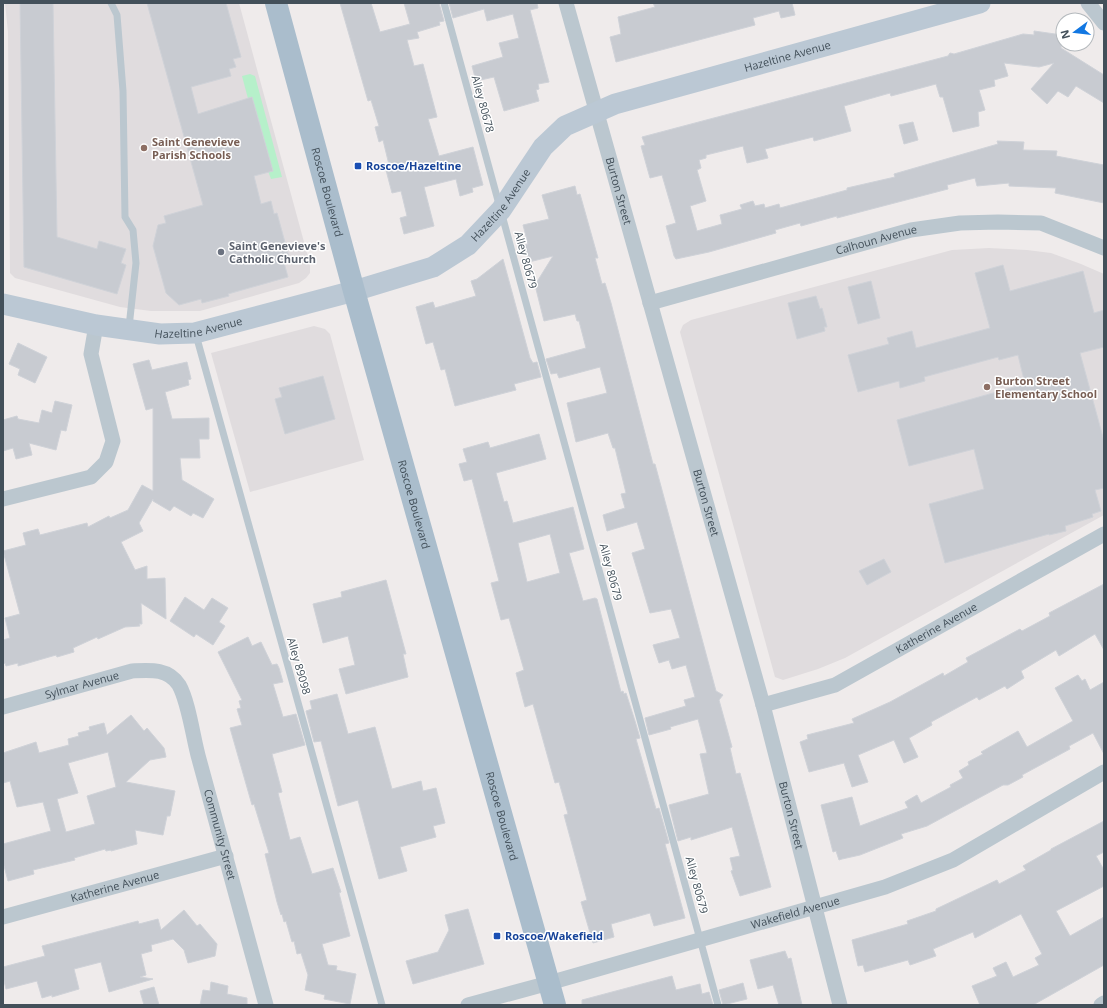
<svg xmlns="http://www.w3.org/2000/svg" width="1107" height="1008" font-family="'Open Sans',sans-serif">
<rect width="100%" height="100%" fill="#efebeb"/>
<!-- education -->
<path fill="#e0dcde" d="M5 3H239L310 264V273L306 278 299 283 200 311H151L120 307 15 278 10 273 8 32Z
M989 248 1027 250 1051 253 1081 264 1104 274V515L845 658 818 669 783 680 775 677 680 332 683 325 691 320 952 250Z
M314 326 325 329 330 334 364 460 250 492 211 353Z"/>
<!-- green -->
<path fill="#b6f0ca" d="M250 74 255 76 282 177 271 179 265 163 242 76Z"/>
<!-- building -->
<path fill="#c8cbd1" stroke="#cfd2d8" fill-rule="evenodd" d="M20 3H53L57 237 97 249 99 241 126 249 121 263 126 265 117 294 24 267Z
M147 3H226L241 57 233 59 236 67 229 69 231 76 191 87 198 114 252 97 273 171 254 176 261 204 271 201 274 214 277 213 289 257V262L284 263 288 277 228 294 229 296 202 303 201 299 179 305 166 293 153 246 158 225 166 223 164 216 203 205Z
M340 3H371L380 32 410 24 404 3H439L444 21 439 22 440 25 417 32 419 38 407 40 414 66 423 64 437 117 428 119 439 156 473 147 483 185 472 188 473 192 460 196 456 179 424 187 434 226 404 234 400 218 407 216 401 191 392 193 386 170 390 169 383 140 379 142 375 127 379 126 371 100 368 101Z
M449 3H537L538 8 530 10 549 82 538 84 539 89 536 90 539 101 504 111 494 77 476 81 472 66 503 57 499 43 519 38 513 14 487 21 484 9 453 18Z
M653 3H792L795 15 781 18 779 11 753 18 755 25 616 62 610 37 621 34 618 17 655 7Z
M1034 31 1062 35 1061 48 1104 75V103L1076 86 1068 97 1058 91 1047 104 1031 89 1054 63 1039 67 1004 63 1008 76 994 80 995 86 979 90 985 110 978 112 979 126 953 132 943 97H940L936 84 891 96 890 93 844 106 851 131 814 141 813 137 765 149 768 158 747 163 743 146 706 155V158L699 160 701 168 697 170 706 201 690 206 697 231 722 224 720 215 742 209 740 205 753 201 755 206 764 204 765 208 779 204 780 208 847 190V188L895 177 894 174 998 144 997 141 1024 142 1023 150 1057 151 1056 156 1104 165V203L1055 193 1056 188 1009 186V183L977 186 975 178 947 185 948 189 837 218V216L801 226 800 223 775 230 776 233 709 252 676 259 674 256 666 226 676 223 662 175 650 178 641 146 645 145 642 137 948 56 950 53 954 54 1023 34 1034 35Z
M913 122 918 140 904 144 899 125Z
M575 186 577 195 580 194 598 258H595L602 284 605 283 611 303 653 464H655L716 691 723 695 719 700 732 747 730 748 736 774 740 773 771 887 740 896 731 871 733 870 730 858 740 856 732 827 691 840V837L678 841 669 805 709 794 700 754 707 753 698 719 670 727 671 729 649 735 645 718 686 706 684 700 695 697 686 665 672 669 669 660 659 663 653 645 680 638 671 609 650 613 632 553 645 549 637 522 607 531 603 515 625 508 621 494 626 493 615 448H613L608 433 576 442 567 403 607 393 600 367 559 378 557 373 551 374 546 359 586 348 579 321H577L575 314 544 321 535 285 553 256 529 262 525 245 528 244 523 225 549 219 542 195Z
M503 259 530 358 533 363 537 362 541 377 514 384 516 390 455 406 445 369 441 370 433 342 426 344 416 307 433 302 435 308 476 296 471 281 477 279Z
M1003 265 1010 291 1083 271 1094 313 1104 310V347L1080 353 1104 441V488L1095 490 1101 511 1092 514 1093 517 1065 526 1066 531 1049 535V534L945 563 929 504 984 489 974 449 909 466 897 420 1025 384 1018 355 999 360 998 357 924 377 925 381 900 388 899 381 858 392 848 355 889 344 887 338 912 331 916 348 990 328 975 273Z
M871 281 880 318 858 324 848 287Z
M816 296 820 309 822 308 827 327H824L825 331 797 339 788 303Z
M18 343 47 357 35 383 18 375 20 369 9 364Z
M149 360 152 370 187 362 191 379 188 380 189 385 165 392 172 419 209 418V439H199L200 458H180L182 480 214 499 203 518 193 513 191 516 174 506 170 511 153 501V499L139 523 143 531 121 542 135 570 147 566V579L165 578 166 619 141 603 142 624H139L140 626 125 627 98 639 97 637 73 648 74 652 57 657 56 655 18 666V663L6 666 5 663 3 664V640L10 638 5 618 20 614 3 551 26 545 23 533 38 529 40 535 87 523 88 527 109 516 110 518 128 510 142 485 153 491V408L146 410 133 364Z
M323 376 335 419 285 434 275 399 282 397 279 388Z
M55 401 72 405 66 431 61 430 56 450 29 443 32 455 16 459 13 448 3 451V420L17 416 18 419 39 423 42 410 52 413Z
M539 434 546 459 496 473 504 502 507 501 513 523 573 507 584 549 569 553 583 601 595 598 597 599 621 692 623 691 624 694 626 693 635 721 640 738 636 739 656 809 659 808 669 843 665 844 685 918 654 926 650 913 611 924 614 937 593 943 581 902 587 900 564 815 568 814 559 782 555 783 533 704 525 707 516 673 524 670 509 618 501 620 491 583 499 581 472 479 464 481 459 464 467 462 463 449 488 442 490 448ZM550 534 560 573 527 582 518 543Z
M884 559 891 572 867 585 859 571Z
M386 580 406 654H403L408 677 346 694 339 669 355 665 348 636 323 643 313 604 342 597 341 592Z
M1104 584V650L1095 634 1059 656 1056 650 1021 671 1024 678 1007 689 1005 686 979 700 977 697 931 722 932 725 909 738 918 757 904 763 894 740 858 755 868 782 852 787 844 763 809 772 800 742 808 739 807 735 854 723 852 719 890 702 943 673 944 676 968 662 966 658 1020 629 1022 631 1050 616 1049 613Z
M185 597 204 610 212 598 228 608 219 622 225 626 213 645 196 634 194 637 170 621Z
M248 637 252 646 261 642 272 665 277 664 279 668 283 682 273 684 283 717 296 714 305 745 272 754 282 792 278 793 290 840 300 837 312 874 333 868 341 892 339 893 350 936 322 944 328 965 337 966 336 970 356 974 350 1004 324 999 325 995 305 990 308 975 301 953 297 954 294 941 292 942 286 921 284 922 282 914 281 915 277 902 265 854 269 853 254 804 252 805 230 728 242 725 237 709 241 708 239 701 242 700 218 652Z
M1078 675 1082 681 1085 679 1090 690 1104 682V754L1093 733 1069 746 1070 749 1022 775 1023 777 1008 785H1003L927 826 901 834 903 838 860 855 842 859 839 860 836 851 833 852 821 805 852 797 860 826 908 808 905 802 917 795 921 803 951 787 950 785 963 778 959 771 969 765 968 762 983 754 981 752 1018 731 1027 747 1073 721 1055 688Z
M337 694 348 734 375 727 392 789 421 781 423 791 436 788 445 823 433 826 436 837 400 847 407 871 379 879 358 800 338 806 321 741 314 742 306 711 312 709 310 701Z
M131 715 144 731 147 728 164 748 166 757 150 760 126 782 175 791 170 816H167L163 835 135 830 137 844 111 851V850L106 851 105 849 74 858 75 860 33 870 34 874 8 881 3 862V844L51 831 43 802 17 807 10 781 3 783V753L36 742 39 753 69 745 68 739 79 736 78 733 90 730 89 727 104 723 107 735ZM108 752 116 787 87 796 95 824 66 832 57 799 78 793 68 763Z
M1104 821V852L1096 856 1104 870V886L1056 911 1070 936 1104 917V965L1033 1005H980L972 986 997 976 993 968 1006 962 1013 977 1039 965 1035 958 1042 954 1021 914 975 938 973 932 933 949 936 956 910 965 908 960 865 972 863 965 858 966 852 940 908 924 907 921 936 911V909L997 880 999 884 1026 870 1023 866 1051 850V849Z
M468 909 484 964 413 984 406 961 438 952 449 930 445 915Z
M184 910 197 926 200 924 217 944 215 956 188 963 184 950 173 939 151 945 152 951 141 954 146 975 140 977 153 979 109 992 101 962 74 969 79 989 52 997V995L42 998 37 981 6 989 3 977V967L45 956 42 946 138 921 139 924 158 919 161 930Z
M785 951 788 959 791 958 802 1005H779L773 985 758 989 750 960Z
M672 976 676 990 700 984 702 994 709 992 713 1005H582V1000Z
M211 982 228 986 227 994 247 998V1005H200L203 990 210 991Z
M743 983 747 999 723 1005 719 990Z
M154 987 159 1005H144L140 991Z"/>
<g fill="none" stroke-linecap="round" stroke-linejoin="round">
<!-- lane -->
<path stroke="#bbc7cf" stroke-width="7" d="M111 3 117 15 123 91 125 217 133 230 136 263 129 327
M444 3 718 1005
M196 335 382 1005"/>
<!-- street -->
<g stroke="#bbc7cf" stroke-width="15">
<path id="s1" d="M566 3 763 705 840 1005"/>
<path d="M1088 3 1104 23"/>
<path id="s2" d="M650 303 911 230 960 223 998 222 1041 223 1104 248"/>
<path d="M3 499 91 477 106 462 113 441 91 354 96 325"/>
<path id="s3" d="M763 705 835 685 1104 534"/>
<path id="s4" d="M3 707 132 671C150 670 168 668 179 685 189 703 193 738 199 759 222 841 244 923 266 1005"/>
<path id="s5" d="M3 917 226 856"/>
<path id="s6" d="M468 1005 549 983 885 887 953 860 1104 772"/>
<path d="M1101 1005 1104 1003"/>
</g>
<!-- secondary -->
<path stroke="#bbc8d4" stroke-width="21" id="s7" d="M3 304 96 325 160 334 195 333 354 291 433 267 468 245 501 210 543 147 565 126 615 104 980 3"/>
<!-- primary -->
<path stroke="#aabdcc" stroke-width="22" id="s8" d="M276 3 354 291 555 1005"/>
</g>
<!-- markers -->
<g fill="#8d6e63" stroke="#fff" stroke-width="1.5">
<circle cx="144" cy="148" r="4"/>
<circle cx="987" cy="387" r="4"/>
</g>
<g fill="#1a4fb4" stroke="#fff" stroke-width="1.5">
<rect x="354" y="162" width="8" height="8" rx="2"/>
<rect x="493" y="932" width="8" height="8" rx="2"/>
</g>
<circle fill="#6b7280" stroke="#fff" stroke-width="1.5" cx="221" cy="252" r="4"/>
<g text-anchor="middle" stroke-width="3" stroke-linejoin="round" paint-order="stroke">
<!-- street labels -->
<g font-size="11" fill="#43505a" stroke="#fff">
<text dy="4" stroke="none"><textPath href="#s7" startOffset="871">Hazeltine Avenue</textPath></text>
<text transform="translate(483 104) rotate(75)" y="4">Alley 80678</text>
<text dy="4" stroke="none"><textPath href="#s1" startOffset="195">Burton Street</textPath></text>
<text dy="4" stroke="none"><textPath href="#s8" startOffset="196">Roscoe Boulevard</textPath></text>
<text dy="4" stroke="none"><textPath href="#s7" startOffset="535">Hazeltine Avenue</textPath></text>
<text dy="4" stroke="none"><textPath href="#s2" startOffset="235">Calhoun Avenue</textPath></text>
<text transform="translate(526 260) rotate(75)" y="4">Alley 80679</text>
<text dy="4" stroke="none"><textPath href="#s7" startOffset="199">Hazeltine Avenue</textPath></text>
<text dy="4" stroke="none"><textPath href="#s1" startOffset="519">Burton Street</textPath></text>
<text dy="4" stroke="none"><textPath href="#s8" startOffset="520">Roscoe Boulevard</textPath></text>
<text transform="translate(611 572) rotate(75)" y="4">Alley 80679</text>
<text dy="4" stroke="none"><textPath href="#s3" startOffset="191">Katherine Avenue</textPath></text>
<text transform="translate(299 666) rotate(74)" y="4">Alley 89098</text>
<text dy="4" stroke="none"><textPath href="#s4" startOffset="82">Sylmar Avenue</textPath></text>
<text dy="4" stroke="none"><textPath href="#s8" startOffset="844">Roscoe Boulevard</textPath></text>
<text dy="4" stroke="none"><textPath href="#s1" startOffset="843">Burton Street</textPath></text>
<text dy="4" stroke="none"><textPath href="#s4" startOffset="341">Community Street</textPath></text>
<text transform="translate(697 885) rotate(75)" y="4">Alley 80679</text>
<text dy="4" stroke="none"><textPath href="#s5" startOffset="116">Katherine Avenue</textPath></text>
<text dy="4" stroke="none"><textPath href="#s6" startOffset="340">Wakefield Avenue</textPath></text>
</g>
<!-- education labels -->
<g font-size="11" font-weight="bold" fill="#785e54" stroke="#fff" text-anchor="start">
<text x="152" y="146">Saint Genevieve<tspan x="152" dy="13">Parish Schools</tspan></text>
<text x="995" y="385">Burton Street<tspan x="995" dy="13">Elementary School</tspan></text>
</g>
<!-- transit labels -->
<g font-size="11" font-weight="bold" fill="#164399" stroke="#fff" text-anchor="start">
<text x="366" y="170">Roscoe/Hazeltine</text>
<text x="505" y="940">Roscoe/Wakefield</text>
</g>
<!-- worship labels -->
<g font-size="11" font-weight="bold" fill="#5b616d" stroke="#fff" text-anchor="start">
<text x="229" y="250">Saint Genevieve's<tspan x="229" dy="13">Catholic Church</tspan></text>
</g>
</g>
<!-- border -->
<rect width="1107" height="1008" fill="none" stroke="#43505a" stroke-width="8"/>
<!-- north arrow -->
<g transform="translate(1075 32) rotate(255)"><circle r="19" fill="#ffffff" stroke="#b4b9bd"/>
<path d="M0-3L7 15L0 10L-7 15Z" fill="#1277e2"/>
<text y="-6" font-size="11" font-weight="bold" text-anchor="middle" fill="#43505a">N</text>
</g>
</svg>
